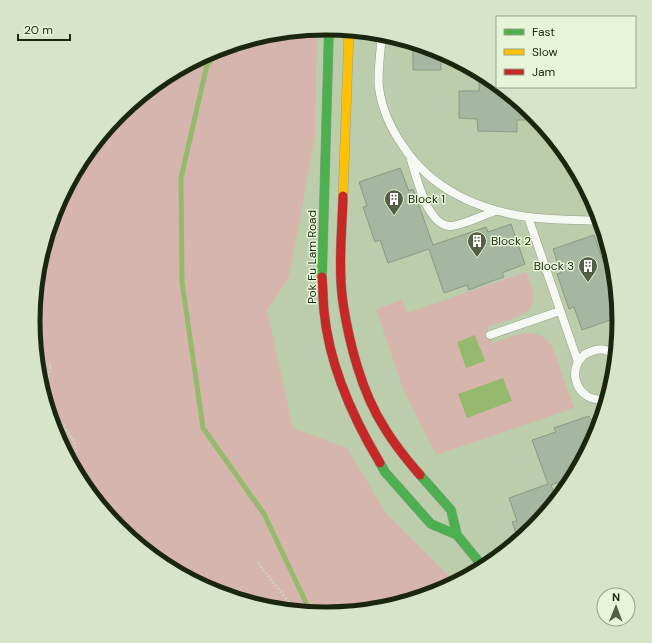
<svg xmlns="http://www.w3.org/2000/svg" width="652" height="643" font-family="'DM Sans',sans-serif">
<rect width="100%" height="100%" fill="#bccdac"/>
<!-- green -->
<path fill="#d6b5ad" d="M317 29 315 136 289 278 267 310 293 428 347 448 385 512 456 583 438 593 383 609 326 615 269 609 213 593 163 565 118 529 82 484 55 434 38 379 33 321 38 264 55 209 82 158 119 114 163 77 214 50 269 34Z
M526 272C529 279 534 289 534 296 534 319 502 320 487 327L493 343C515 336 535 323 552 346L574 408 436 455 403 389 376 309 402 300 407 313Z"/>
<!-- water -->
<path fill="#96ba6d" d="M475 335 485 361 466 368 457 342Z
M503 378 512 401 467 418 458 394Z"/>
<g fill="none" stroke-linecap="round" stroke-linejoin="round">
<!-- stream -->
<path stroke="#96ba6d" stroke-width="5" d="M221 48 207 65 181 178 182 282 203 428 264 514 311 613"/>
</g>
<!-- building -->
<path fill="#a5b7a0" stroke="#899a84" d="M413 43 441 52V70H413Z
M479 81H494L497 84V87H501L534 114 539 120H517V132L478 131 477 119 459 118V91H479Z
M400 168 409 191 413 189 433 245 486 227 488 232 511 224 525 264 502 273 504 277 484 284 469 290 467 285 444 293 429 249 388 263 380 240 375 242 363 207 367 206 359 182Z
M594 235 602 258 607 257 615 279 619 317 582 330 574 307 569 309 557 274 561 273 553 249Z
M589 416 591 420 603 416 597 434 574 477 551 485 557 501 533 529 527 534 518 538 512 522 517 521 509 498 548 484 532 440 556 432 554 428Z"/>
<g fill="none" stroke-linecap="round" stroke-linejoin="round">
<defs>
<path id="lane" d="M382 33C381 49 377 74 379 88 382 109 391 129 403 146 431 189 478 210 528 217 552 220 577 220 601 221
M411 160C417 178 427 224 449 226 459 227 485 214 496 211
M528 217 578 362
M490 335 560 311
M608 399C572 406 562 357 596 350 603 348 610 351 616 355"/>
<path id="fast" d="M322 277 329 28
M380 463 385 472 431 524 457 535 484 568
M420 475 451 510 457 535"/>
<path id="slow" d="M343 196 349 30"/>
<path id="jam" d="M343 196C342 231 338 268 343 303 349 343 362 393 384 427 394 444 407 460 420 475
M322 277C323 288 323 300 324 311 329 364 353 418 380 463"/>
</defs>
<!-- lane casing -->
<use href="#lane" stroke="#94a087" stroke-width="9"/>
<!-- fast casing -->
<use href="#fast" stroke="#94a087" stroke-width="10"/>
<!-- slow casing -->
<use href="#slow" stroke="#94a087" stroke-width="10"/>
<!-- jam casing -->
<use href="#jam" stroke="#94a087" stroke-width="10"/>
<!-- path -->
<path stroke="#cbd0c6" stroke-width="2.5" stroke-dasharray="2 2" stroke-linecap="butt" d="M45 241 47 248
M37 272 48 250V231
M37 363 51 365 44 397
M45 400 75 442 78 477
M258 563 288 601 287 611"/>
<!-- lane -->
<use href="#lane" stroke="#f5f8f3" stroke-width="8"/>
<!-- fast -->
<use href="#fast" stroke="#4caf50" stroke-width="9"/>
<!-- slow -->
<use href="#slow" stroke="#ffc107" stroke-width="9"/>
<!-- jam -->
<use href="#jam" stroke="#c62828" stroke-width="9"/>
</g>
<!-- icons -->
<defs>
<symbol id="building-pin" viewBox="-11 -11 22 30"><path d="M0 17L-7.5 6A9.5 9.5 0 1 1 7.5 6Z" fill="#536046" stroke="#e6f5d7"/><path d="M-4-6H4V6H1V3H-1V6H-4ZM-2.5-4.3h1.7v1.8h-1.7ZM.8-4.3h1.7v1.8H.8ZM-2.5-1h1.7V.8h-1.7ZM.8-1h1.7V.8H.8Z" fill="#fff"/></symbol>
</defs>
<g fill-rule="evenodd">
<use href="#building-pin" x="383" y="188" width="22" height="30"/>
<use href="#building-pin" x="466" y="230" width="22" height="30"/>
<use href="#building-pin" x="577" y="255" width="22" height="30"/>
</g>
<g text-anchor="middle" stroke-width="3" stroke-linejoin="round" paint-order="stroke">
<!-- poi labels -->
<g font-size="12" fill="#1b260f" stroke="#e6f5d7" text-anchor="start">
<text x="408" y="203">Block 1</text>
<text x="491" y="245">Block 2</text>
<text x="574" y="270" text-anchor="end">Block 3</text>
</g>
<!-- street labels -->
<g font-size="12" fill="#1b260f" stroke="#e6f5d7">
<text transform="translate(312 257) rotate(-90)" y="4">Pok Fu Lam Road</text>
</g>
</g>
<!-- crop -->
<path d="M0 0H652V643H0ZM40 321a286 286 0 1 1 572 0a286 286 0 1 1-572 0Z" fill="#d6e4c7" fill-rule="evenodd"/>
<path fill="none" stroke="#1b260f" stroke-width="5" d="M40 321a286 286 0 1 1 572 0a286 286 0 1 1-572 0Z"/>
<!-- legend -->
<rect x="496" y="16" width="140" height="72" fill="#e6f5d7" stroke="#95a287"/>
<rect x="504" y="29" width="20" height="6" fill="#4caf50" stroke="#95a287"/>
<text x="532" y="36" font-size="12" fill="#1b260f">Fast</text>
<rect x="504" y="49" width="20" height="6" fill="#ffc107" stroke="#95a287"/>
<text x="532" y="56" font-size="12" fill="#1b260f">Slow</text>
<rect x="504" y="69" width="20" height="6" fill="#c62828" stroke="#95a287"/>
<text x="532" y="76" font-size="12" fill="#1b260f">Jam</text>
<!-- north arrow -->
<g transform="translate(616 607) rotate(1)"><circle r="19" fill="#e6f5d7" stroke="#95a287"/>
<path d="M0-3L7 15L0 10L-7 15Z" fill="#536046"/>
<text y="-6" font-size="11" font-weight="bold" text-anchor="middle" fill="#1b260f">N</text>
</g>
<!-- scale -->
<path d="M18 34v6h52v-6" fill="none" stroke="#1b260f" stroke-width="2"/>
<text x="24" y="34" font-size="12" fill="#1b260f" stroke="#e6f5d7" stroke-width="3" paint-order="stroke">20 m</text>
</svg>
